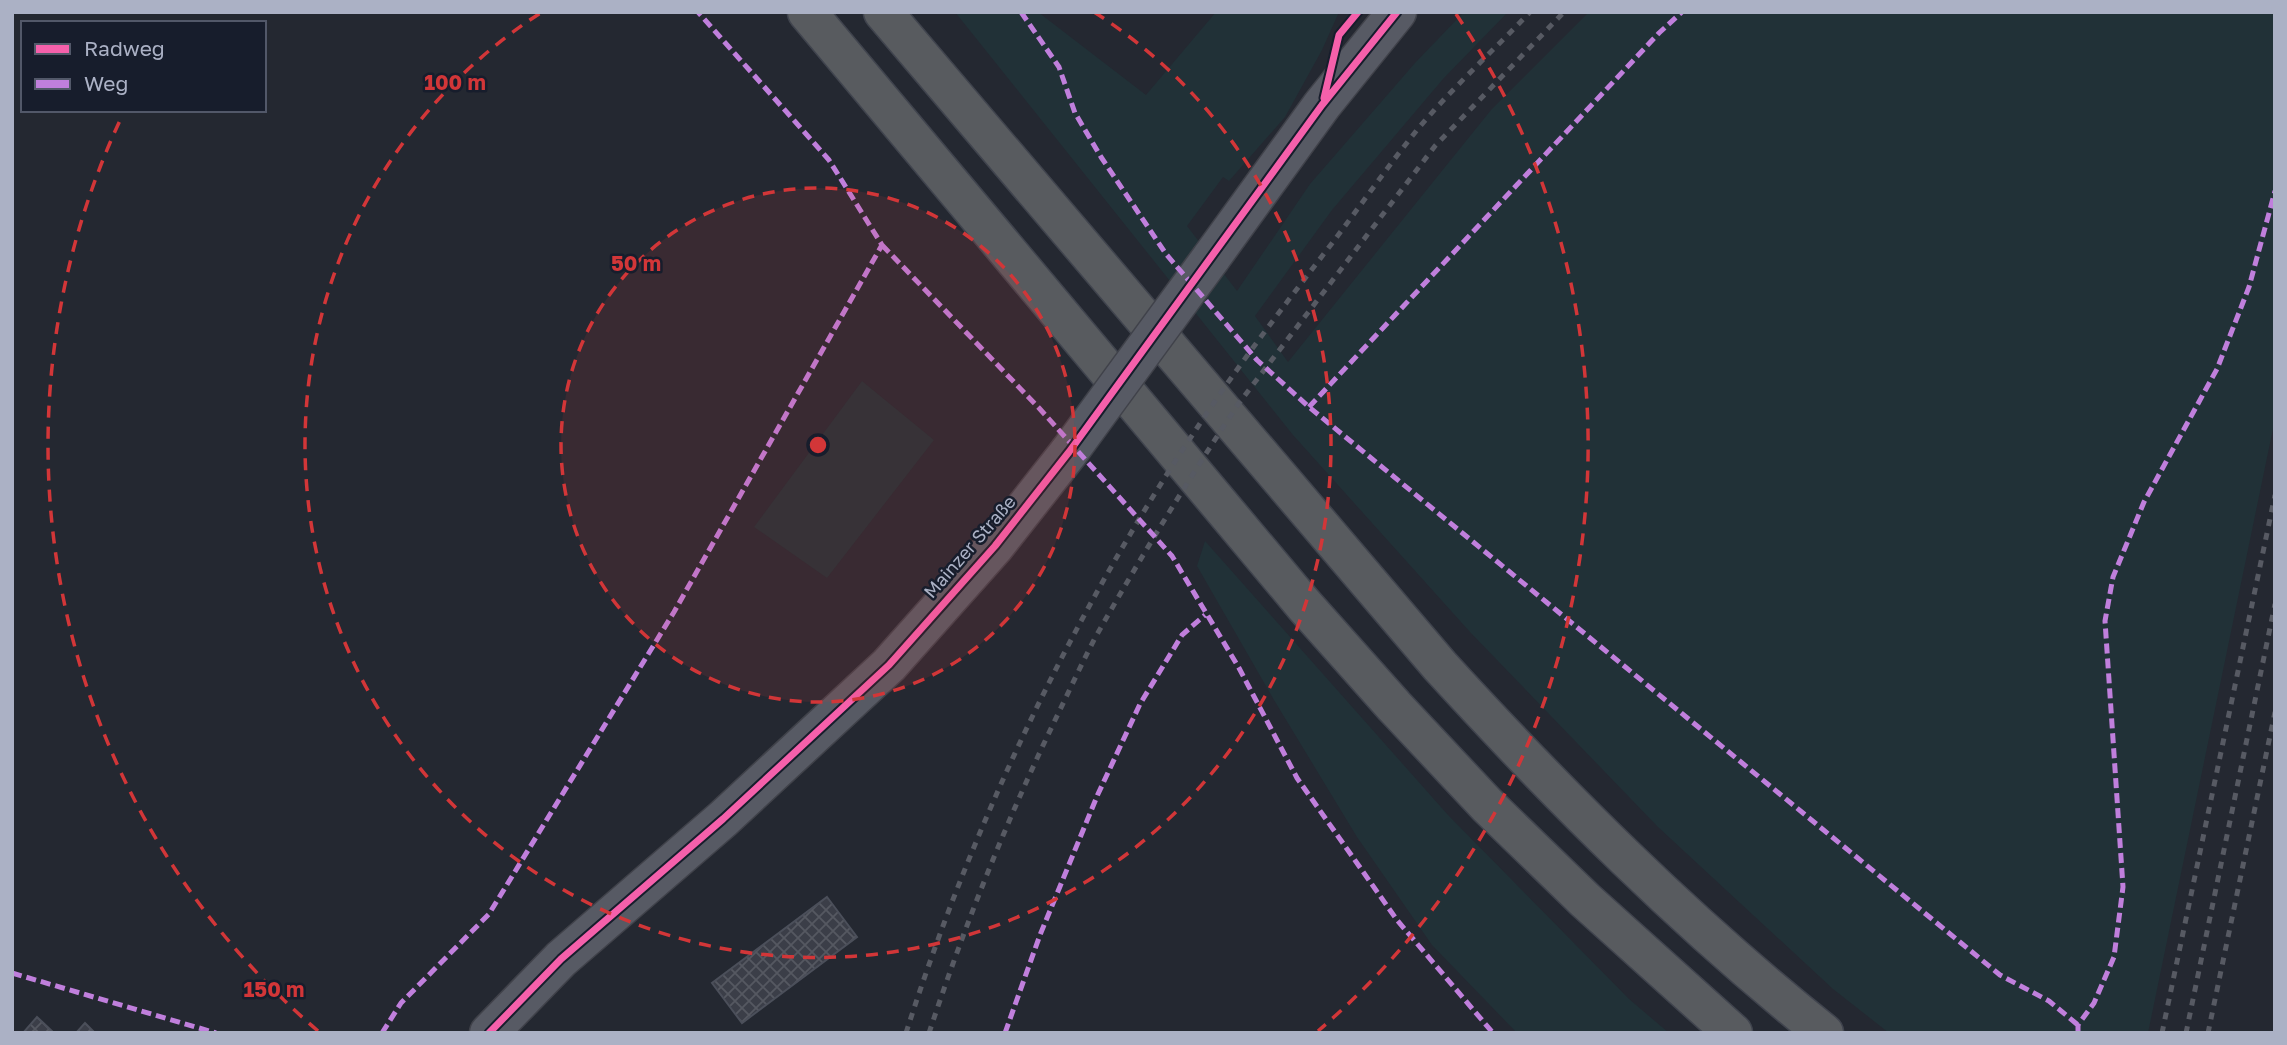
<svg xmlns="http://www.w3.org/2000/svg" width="2287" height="1045" font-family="'Golos Text',sans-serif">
<defs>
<pattern id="building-cross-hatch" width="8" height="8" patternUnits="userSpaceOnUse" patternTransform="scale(1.75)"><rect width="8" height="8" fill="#3b3e48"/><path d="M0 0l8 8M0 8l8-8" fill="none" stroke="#555861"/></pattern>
</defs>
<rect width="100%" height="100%" fill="#242831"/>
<!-- green -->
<path fill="#213137" d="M955 12H1038L1146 95 1216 12H1339L1322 50 1285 117 1229 181 1223 177 1187 226 1237 291 1310 184 1415 63 1464 12H1508L1443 79 1332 210 1255 316 1288 362 1491 110 1589 12H2275V419L2148 1033H1889L1833 989 1658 827 1470 632 1293 435Z
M862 381 934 440 827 578 754 527Z
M1205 541 1448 815 1629 999 1669 1033H1517L1432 945 1357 837 1274 700 1197 566Z"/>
<!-- building -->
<path fill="url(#building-cross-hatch)" stroke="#4b4f5a" stroke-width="2" d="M827 897 857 937 742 1023 712 983Z
M37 1017 54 1033H23Z
M85 1023 95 1033H76Z"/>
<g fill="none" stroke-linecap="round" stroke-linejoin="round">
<defs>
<path id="secondary" d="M1211 258 1322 105 1397 12
M489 1033 561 959 723 819 889 665 995 546 1069 452"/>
<path id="motorway" d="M807 12 1304 605 1394 706 1487 805 1585 900 1733 1033
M883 12 1440 666C1560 797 1685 922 1824 1033"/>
</defs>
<!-- secondary casing -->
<use href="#secondary" stroke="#40424a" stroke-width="41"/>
<!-- motorway casing -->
<use href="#motorway" stroke="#40444e" stroke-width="41"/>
<!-- secondary -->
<use href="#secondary" stroke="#575a64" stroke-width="38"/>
<!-- motorway -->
<use href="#motorway" stroke="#585b5f" stroke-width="38"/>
<!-- rail -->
<path stroke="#575a63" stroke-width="5" stroke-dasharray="7 7" stroke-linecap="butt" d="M906 1033C974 820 1073 614 1197 428 1239 364 1286 303 1333 242 1361 205 1388 166 1417 130 1451 89 1493 51 1530 12
M929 1033C965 924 1008 817 1058 714 1070 689 1082 663 1095 638 1140 558 1188 480 1239 403L1435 146 1564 12
M2162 1033 2275 495
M2186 1033 2275 604
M2208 1033 2275 712"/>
<defs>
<path id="secondary-bridge" d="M1069 452 1211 258"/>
</defs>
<!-- secondary-bridge casing -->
<use href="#secondary-bridge" stroke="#40424a" stroke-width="41" stroke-linecap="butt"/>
<!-- secondary-bridge -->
<use href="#secondary-bridge" stroke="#575a64" stroke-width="38"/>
<!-- quiet -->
<path stroke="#c07fdc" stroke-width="5" stroke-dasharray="10 5" stroke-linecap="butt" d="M1021 12 1059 67 1075 113 1101 157 1166 254 1257 360 1309 407 2000 975 2049 1001 2078 1025
M882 245 1039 408 1172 556 1239 668 1297 778 1397 920 1493 1033
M1309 407 1659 33 1682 12
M12 973 216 1033
M382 1033 401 1003 489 914 674 612 882 245 829 160 698 12
M1005 1033 1040 935 1098 794 1140 704 1182 635 1205 615
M2078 1033V1025L2094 1003 2114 957 2123 887 2105 621 2113 577 2144 502 2217 369 2249 287 2275 191"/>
<defs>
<path id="cycleway" d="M1324 98 1339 35 1358 12
M489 1033 561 959 723 819 889 665 995 546 1069 452 1322 105 1397 12"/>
</defs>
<!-- cycleway casing -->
<use href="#cycleway" stroke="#171d2c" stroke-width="11"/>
<!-- cycleway -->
<use href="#cycleway" stroke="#f560ab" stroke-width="7"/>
</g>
<!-- distance rings -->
<circle cx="818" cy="445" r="257" fill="#d23638" fill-opacity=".12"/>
<g fill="none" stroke="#d23638" stroke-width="3.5" stroke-dasharray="12 9">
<circle cx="818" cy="445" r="257"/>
<path d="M1094 12A513 513 0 1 1 542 12"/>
<path d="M318 1031A770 770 0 0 1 123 114M1456 14A770 770 0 0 1 1318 1031"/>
</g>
<g text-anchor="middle" stroke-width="5" stroke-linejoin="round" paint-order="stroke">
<!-- street labels -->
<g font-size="18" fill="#abb1c5" stroke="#171d2c">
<text transform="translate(970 547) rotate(-49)" y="6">Mainzer Straße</text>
</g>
</g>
<circle cx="818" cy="445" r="10" fill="#d23638" stroke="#171d2c" stroke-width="3.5"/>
<g font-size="21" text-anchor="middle" font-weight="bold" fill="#d23638" stroke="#171d2c" stroke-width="5" stroke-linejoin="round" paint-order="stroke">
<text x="455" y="90">100 m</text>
<text x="636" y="271">50 m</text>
<text x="274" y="997">150 m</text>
</g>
<!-- border -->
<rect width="2287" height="1045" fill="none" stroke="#abb1c5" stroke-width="28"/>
<!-- legend -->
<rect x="21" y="21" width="245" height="91" fill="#171d2c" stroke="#525869" stroke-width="2"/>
<rect x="35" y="44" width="35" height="10" fill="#f560ab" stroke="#525869" stroke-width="2"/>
<text x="84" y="56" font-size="21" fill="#abb1c5">Radweg</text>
<rect x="35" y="79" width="35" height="10" fill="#c07fdc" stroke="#525869" stroke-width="2"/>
<text x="84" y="91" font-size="21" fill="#abb1c5">Weg</text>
</svg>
